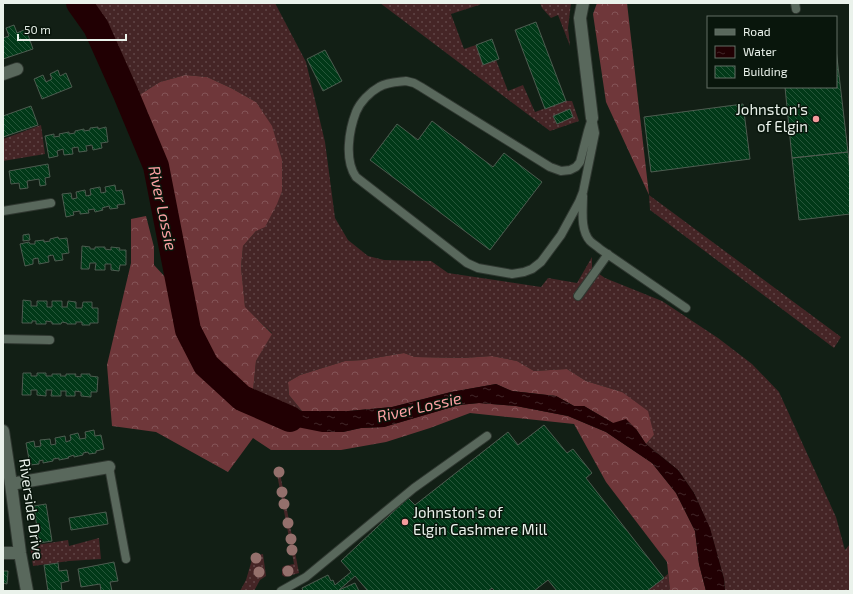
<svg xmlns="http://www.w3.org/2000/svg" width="853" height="594" font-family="'Exo 2',sans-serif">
<defs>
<pattern id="grass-dots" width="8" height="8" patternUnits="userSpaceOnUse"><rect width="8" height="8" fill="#452526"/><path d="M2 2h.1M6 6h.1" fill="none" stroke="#604546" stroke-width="1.8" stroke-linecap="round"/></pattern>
<pattern id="forest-crowns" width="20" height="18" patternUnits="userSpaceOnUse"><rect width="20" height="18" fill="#6f373a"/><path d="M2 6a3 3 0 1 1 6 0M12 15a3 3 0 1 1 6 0" fill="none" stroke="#845457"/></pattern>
<pattern id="water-ripples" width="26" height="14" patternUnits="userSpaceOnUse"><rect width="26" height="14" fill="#210003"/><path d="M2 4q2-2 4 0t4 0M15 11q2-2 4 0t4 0" fill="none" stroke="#412628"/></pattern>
<pattern id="building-back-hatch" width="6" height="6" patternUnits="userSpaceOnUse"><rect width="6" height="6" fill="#013918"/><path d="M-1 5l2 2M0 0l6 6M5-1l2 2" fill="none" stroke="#26563a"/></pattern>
</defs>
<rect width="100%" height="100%" fill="#121f15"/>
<!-- grass -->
<path fill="url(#grass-dots)" d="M89 3H275L306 62 325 142 335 218 348 240 368 256 384 260 431 261 448 273 541 287 548 278 577 283 592 257V269L605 278 662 301 718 338 752 364 779 392 836 517 845 550 850 544V591H725L724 579 710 529 694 493 678 470 646 444 654 435 622 392 586 381 567 369 534 371 517 361 492 356 463 358 415 357 404 353 363 360 345 361 300 375 288 382 289 395 302 411 263 401 253 391 256 361 272 333 245 308 241 267 243 246 256 231V102L231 88 207 77 185 75 160 82 136 97Z
M380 3H482L479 5 451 14 464 49 476 45 483 65 496 60 508 91 523 85 535 112 566 101H572L579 121 550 131Z
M540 3H571L568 28 570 46 558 15 551 18 542 8Z
M41 125 45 154 3 161V139Z
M649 195 841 337 834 348 650 210Z
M279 468 299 573 285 577 282 575V568L284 566 294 564 276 469Z
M99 538 101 559 69 561 33 566 30 546 68 540 69 546Z
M263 554 266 576 260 580 254 591H240L246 580 253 556Z
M668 574 670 591H647Z"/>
<!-- forest -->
<path fill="url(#forest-crowns)" d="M597 3H627L649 195 606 102 593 14Z
M185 75 207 77 231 88 256 102 272 126 282 160V191L277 204 265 227 256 231 243 246 241 267 245 307 272 334 256 361 253 391 224 367 211 354 199 323 165 163 136 97 160 82Z
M146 216 154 247V265L166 278 181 322 186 342 197 367 218 390 239 405 267 421 343 432 361 428 384 427 459 405 479 403 516 406 568 416 606 432 652 463 676 493 695 531 699 564 706 591H670L667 562 606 482 574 424 470 413 430 428 386 442 341 450H271L253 438 228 472 156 432 112 426 107 365 131 263V219Z
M404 353 415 357 463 358 492 356 517 361 534 371 567 369 586 381 622 392 648 411 654 435 646 444 636 429 613 423 584 406H574L556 396 512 391 496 384 451 392 392 407 348 411H302L289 395 288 382 300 375 345 361 363 360Z"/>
<!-- water -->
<path fill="url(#water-ripples)" d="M496 384 512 391 556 396 574 406H584L613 423 626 419 636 429 646 444 678 470 694 493 710 528 724 579 725 591H706L699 564 695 531 676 493 652 463 606 432 568 416 516 406 479 403 459 405 384 427 361 428 343 432H322L267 421 250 411 263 401 302 411H349L392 407 451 392Z"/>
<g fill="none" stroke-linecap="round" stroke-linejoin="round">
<!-- river -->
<path stroke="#210003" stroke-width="26" d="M79 3 96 27 126 94 156 166 188 330 206 365 242 398 290 419"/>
</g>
<!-- building -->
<path fill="url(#building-back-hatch)" stroke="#4d5c50" d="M536 22 566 101 545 109 515 30Z
M14 25 17 33 26 29 33 49 3 59V38L9 36 6 28Z
M492 39 499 59 483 65 476 45Z
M836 49 848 152 792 158 785 87H836Z
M325 50 342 81 323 91 307 59Z
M58 70 60 76 66 73 72 87 42 99 34 79 43 75 46 82 52 79 50 74Z
M743 104 750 159 651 172 644 117Z
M31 106 38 125 3 137V116Z
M570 109 573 117 557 124 553 116Z
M432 121 493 167 504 153 542 182 490 250 370 160 397 124 418 140Z
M98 127V129L106 127 108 142 101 143 102 148 93 150 92 145 86 146 87 151 79 152 78 147 72 148 73 154 64 155 63 149 57 151 58 156 49 158 45 136 54 134V137L60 136 59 134 69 132V134L75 133V131L84 129V131L90 130V128Z
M848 152 850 173V214L799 220 792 158Z
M48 164 50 177 45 178 46 185 40 186 39 179 27 181 28 188 20 189 19 183 11 184 9 171Z
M115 185 116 191 122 190 125 204 117 205 118 208 110 209 109 206 102 208 103 210 95 212 94 209 88 210 89 213 80 214V211L73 212 74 215 66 217 62 194 71 193 72 199 77 198 76 192 85 190 86 196 91 195 90 189 100 187 101 193 106 192 105 187Z
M29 234 30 240 23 241V235Z
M58 237 59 239 67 238 69 253 62 254 63 260 55 261 53 255 48 256 49 262 39 264 38 258 33 259V264L25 266 20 244 29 242 30 244H35V241L44 240V242L50 241V239Z
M82 246 90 247V249H95V247H105V249L111 250V247L120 248 119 250H126V265H120L119 271 111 270V264H105V270H95L96 263H90L89 269H81Z
M23 300 31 301V306H37V301H47V307H52V301H62V307H67L68 301 76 302V308H82L83 302H92V308H98V323H90V325H82V322H76V324H67V323L62 322 61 324H52V322L46 321V324H36V321H32V323H22Z
M23 373H31V376H37V373H46V376H52V374H61L60 376H66V374H76L75 376 81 377V374H90V376L98 377 97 392H91V397L81 396V392L75 391V396H66V391H61V396H51L52 390H46V396L37 395V390H31V395H22Z
M544 425 567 453 573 449 592 473 586 478 664 578 647 591H557L548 580 534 591H495L492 588 488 591H368L355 576 339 590 355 583 359 591H303L302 588 328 575 331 581 333 580 335 585 351 572 341 561 408 498 415 505 508 432 518 445Z
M94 430 95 436 101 435 104 449 96 451V453L89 454 88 452 83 453V455L74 457V455L68 457 69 458 59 460V458L53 459V461L43 463V460L39 461V464L30 465 26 443 34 441 35 447 41 446 40 440 50 439 51 445 56 444 55 438 65 436 66 442 71 440 70 435 78 433 80 439 86 438 85 432Z
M46 504 52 541 39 543 34 506Z
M106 512 108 524 71 530 69 518Z
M114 562 118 581 110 582 112 591H101L100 584 81 587 78 569Z
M58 563 59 571 67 570 69 581 61 583 62 591H48L44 565Z
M3 571H8L7 584 3 583Z"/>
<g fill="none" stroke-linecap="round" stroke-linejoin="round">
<defs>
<path id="lane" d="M795 3 796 9
M406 81 414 83 421 87 550 167 561 171 570 170 576 167 580 162 588 131 592 118 595 133 583 192 579 202 561 235 541 262 532 269 524 272 512 274 478 268 467 263 356 177C344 160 349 130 356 112 360 102 370 92 379 87 387 82 397 82 406 81Z
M583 196C583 210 580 230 590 241 593 244 597 246 600 249L686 308
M3 211 51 203
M578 296 608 254
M3 339 50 340
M109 467 126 559
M281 591 306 577 414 488 487 436"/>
<path id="street" d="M583 3 580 18 592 118
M3 74 17 69
M3 431 11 484 20 553 27 591
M11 484 109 467
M3 553H20"/>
</defs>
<!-- lane casing -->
<use href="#lane" stroke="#303831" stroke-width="10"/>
<!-- street casing -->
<use href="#street" stroke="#303831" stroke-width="14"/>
<!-- lane -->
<use href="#lane" stroke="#59685c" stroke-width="8"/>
<!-- street -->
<use href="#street" stroke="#59685c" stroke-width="12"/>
</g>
<!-- trees -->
<g fill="#94706c">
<circle cx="279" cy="472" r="5.5"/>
<circle cx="282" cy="492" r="5.5"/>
<circle cx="284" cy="504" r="5.5"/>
<circle cx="288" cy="523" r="5.5"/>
<circle cx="291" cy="539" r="5.5"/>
<circle cx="292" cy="550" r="5.5"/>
<circle cx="256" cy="558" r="5.5"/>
<circle cx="288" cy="571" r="5.5"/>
<circle cx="259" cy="572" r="5.5"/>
</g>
<!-- markers -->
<g fill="#f59b9d" stroke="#09160c" stroke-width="1.5">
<circle cx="816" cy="119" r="4"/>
<circle cx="405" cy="522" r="4"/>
</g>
<g text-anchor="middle" stroke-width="3" stroke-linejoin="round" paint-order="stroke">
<!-- poi labels -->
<g font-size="15" fill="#eaf2eb" stroke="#09160c" text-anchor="end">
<text x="808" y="115">Johnston's<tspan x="808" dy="17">of Elgin</tspan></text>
<text x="413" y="518" text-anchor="start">Johnston's of<tspan x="413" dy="17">Elgin Cashmere Mill</tspan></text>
</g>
<!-- street labels -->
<g font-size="15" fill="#eaf2eb" stroke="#09160c">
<text transform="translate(31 509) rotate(82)" y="5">Riverside Drive</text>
</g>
<!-- water labels -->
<g font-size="16" font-style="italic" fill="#fca1a3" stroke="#09160c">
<text transform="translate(163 208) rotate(78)" y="6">River Lossie</text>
<text transform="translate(419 407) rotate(-13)" y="6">River Lossie</text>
</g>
</g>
<!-- border -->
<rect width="853" height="594" fill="none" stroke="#eaf2eb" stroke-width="8"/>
<!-- legend -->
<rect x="707" y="16" width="130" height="72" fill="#09160c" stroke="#636e65"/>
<rect x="715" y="29" width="20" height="6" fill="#59685c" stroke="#636e65"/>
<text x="743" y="36" font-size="12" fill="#eaf2eb">Road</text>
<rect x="715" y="46" width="20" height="12" fill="url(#water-ripples)" stroke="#636e65"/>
<text x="743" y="56" font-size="12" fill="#eaf2eb">Water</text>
<rect x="715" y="66" width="20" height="12" fill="url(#building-back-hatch)" stroke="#636e65"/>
<text x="743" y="76" font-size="12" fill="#eaf2eb">Building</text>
<!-- scale -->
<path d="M18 34v6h108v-6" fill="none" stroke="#eaf2eb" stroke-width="2"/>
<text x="24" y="34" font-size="12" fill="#eaf2eb" stroke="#09160c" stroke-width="3" paint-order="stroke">50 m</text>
</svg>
